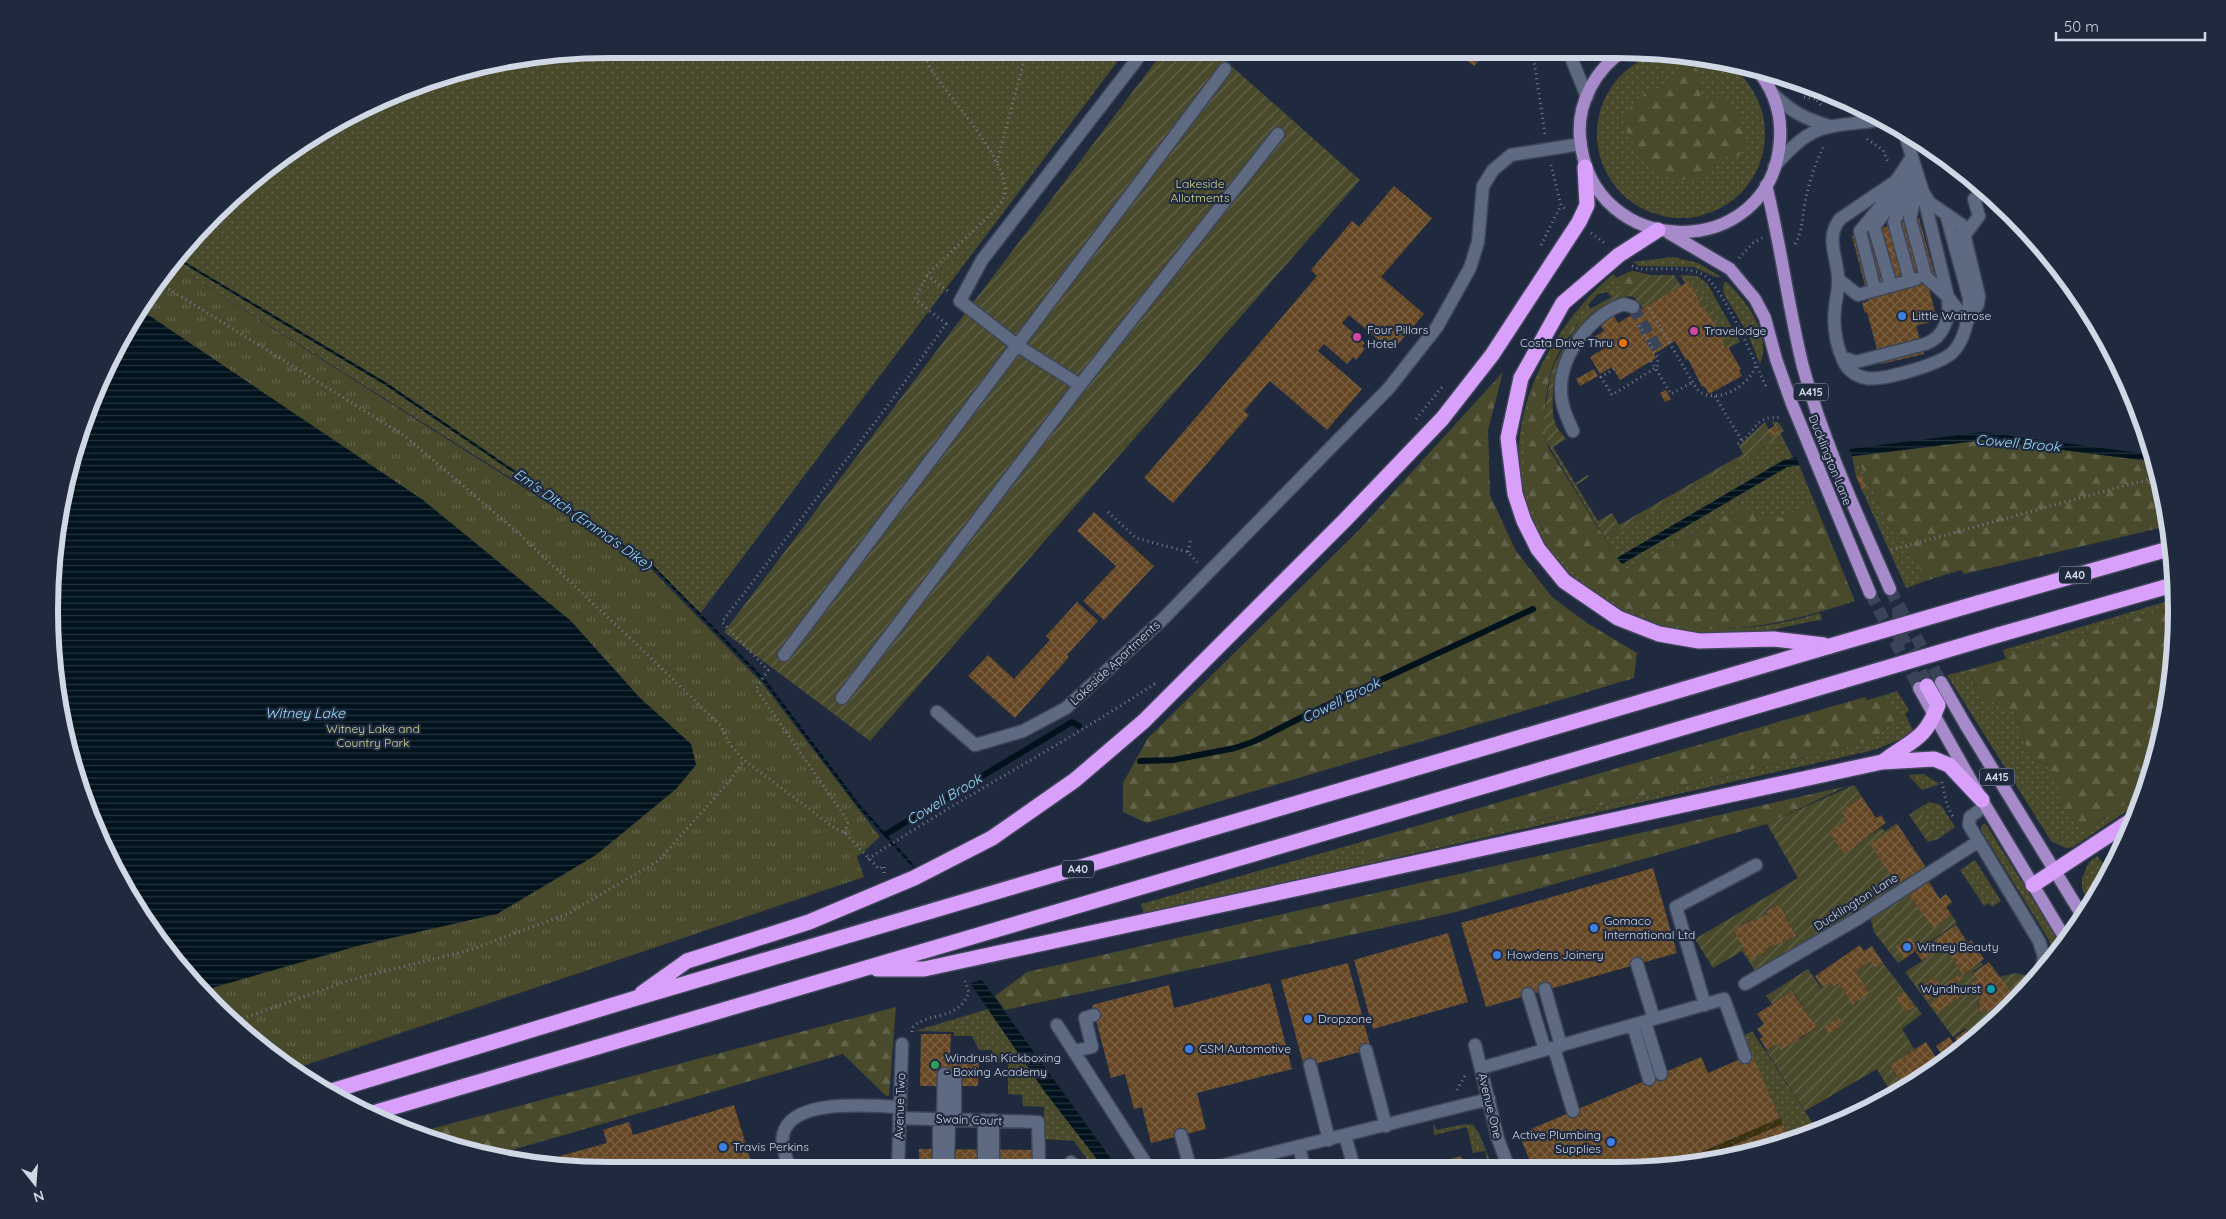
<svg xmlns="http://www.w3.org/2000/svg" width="2226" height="1219" font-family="Quicksand,sans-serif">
<defs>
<pattern id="grass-dots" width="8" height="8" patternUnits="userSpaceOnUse" patternTransform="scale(1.25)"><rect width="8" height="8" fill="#494a2c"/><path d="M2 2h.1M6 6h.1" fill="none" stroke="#62634a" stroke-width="1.8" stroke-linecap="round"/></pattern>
<pattern id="forest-firs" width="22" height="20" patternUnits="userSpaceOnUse" patternTransform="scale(1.25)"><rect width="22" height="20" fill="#494a2c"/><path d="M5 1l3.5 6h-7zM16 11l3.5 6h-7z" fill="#62634a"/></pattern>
<pattern id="sand-dots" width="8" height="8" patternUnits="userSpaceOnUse" patternTransform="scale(1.25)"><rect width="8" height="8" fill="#3a3111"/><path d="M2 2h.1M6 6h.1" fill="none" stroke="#554e34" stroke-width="1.8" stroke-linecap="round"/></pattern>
<pattern id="park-tufts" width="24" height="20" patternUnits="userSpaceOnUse" patternTransform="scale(1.25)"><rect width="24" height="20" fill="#494a2c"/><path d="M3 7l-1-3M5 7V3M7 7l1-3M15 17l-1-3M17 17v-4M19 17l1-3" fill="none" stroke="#62634a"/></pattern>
<pattern id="garden-furrows" width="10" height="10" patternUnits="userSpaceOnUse" patternTransform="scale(1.25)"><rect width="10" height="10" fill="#494a2c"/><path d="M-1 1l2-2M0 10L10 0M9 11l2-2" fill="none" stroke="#62634a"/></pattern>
<pattern id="water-rules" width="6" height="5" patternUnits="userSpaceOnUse" patternTransform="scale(1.25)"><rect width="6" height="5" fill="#00121c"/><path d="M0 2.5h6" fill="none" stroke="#24343d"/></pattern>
<pattern id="building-cross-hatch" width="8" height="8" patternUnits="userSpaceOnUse" patternTransform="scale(1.25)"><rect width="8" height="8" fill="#654724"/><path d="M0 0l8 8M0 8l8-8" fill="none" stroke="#7a6144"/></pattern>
</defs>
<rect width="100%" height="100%" fill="#202a3f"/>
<!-- grass -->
<path fill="url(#grass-dots)" d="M610 49H1127L699 615 652 567 170 263 188 240 268 165 329 124 429 79 500 59Z
M1597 134a84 84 0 1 1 168 0a84 84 0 1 1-168 0Z
M1673 257 1698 263 1721 277H1715L1694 267 1639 266 1633 262Z
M1632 271 1650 275 1612 297 1607 292 1598 294 1588 305 1591 309 1577 325 1572 322C1509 402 1502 520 1591 584 1611 599 1630 615 1656 621 1710 635 1767 629 1820 613L1822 620C1804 622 1787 627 1770 630 1726 637 1673 637 1632 619 1619 613 1608 603 1597 596 1470 510 1513 360 1613 274L1617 278Z
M1680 275 1697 276 1707 283 1740 342 1732 346 1692 279 1682 278Z
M1725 281C1746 299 1772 335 1760 364L1747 332 1724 294 1723 287Z
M1782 436 1793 458 1784 460 1617 558 1605 538Z
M1852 456H1856L1896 538H1905L1925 581 1906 588 1862 490 1867 487 1861 475 1856 476Z
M1799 465 1816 506 1803 508 1780 518 1724 516 1627 569 1622 564 1787 467Z
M2175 599V607L2005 656 2003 650Z
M1968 670 1978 695 2013 711 2032 760 2046 764 2059 784V806L2083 832 2148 789 2143 800 2073 847 2065 848 2051 841 1947 675Z
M1897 691 1909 710 1905 714 1913 730 1906 737 1874 750 1144 914 1141 904 1361 842 1368 861 1871 741 1899 717 1885 695Z
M1923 774 1940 784 1922 790 1908 775Z
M1929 802 1941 805 1955 827 1938 839 1919 808Z
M1985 823 2062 946 2053 959 2049 940 1981 830V826Z
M2097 856 2109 871 2111 870 2102 890 2089 908 2082 888V878L2089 862Z
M1975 860 2001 901 1992 907 1989 903 1984 906 1960 870Z
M988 1009 1045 1092 1103 1167H1093L1074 1141 1043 1139 1044 1107 1023 1106 1022 1095 1008 1094V1062L993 1063 992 1050H979L972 1036H954V1032L915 1031Z
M1752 1031 1817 1130 1791 1142 1743 1036Z
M1433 1123 1437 1130 1465 1124 1473 1125 1479 1133 1492 1166H1489L1485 1151 1473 1153 1467 1127 1434 1135Z"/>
<!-- forest -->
<path fill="url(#forest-firs)" d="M1694 66 1703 77 1700 95 1705 99 1715 97 1728 100C1741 122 1754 132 1739 156H1727C1706 183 1678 188 1650 166 1638 157 1630 137 1623 124L1626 112 1648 90 1669 87 1681 67Z
M1632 271 1650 275 1626 289 1621 285 1619 276Z
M1572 322 1577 325C1570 337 1558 351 1553 365 1546 387 1540 428 1549 449L1617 558 1627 569 1724 516 1740 510 1780 518 1803 508 1816 506 1855 601C1790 622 1723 640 1655 621 1632 615 1612 601 1593 586 1586 580 1578 576 1572 570 1503 496 1512 398 1572 322Z
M1503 372 1488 430 1490 495 1516 551 1552 597 1587 623 1637 653 1634 678 1147 823 1123 812V783L1148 738 1359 530Z
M1984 440 2157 462 2168 526 1964 574 1961 570 1925 581 1905 538H1896L1856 456Z
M2175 607 2172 682 2148 789 2083 832 2059 806V784L2046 764 2032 760 2013 711 1978 695 1968 670 2006 659 2005 656Z
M1885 695 1899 717 1871 741 1367 861 1361 842 1865 697 1867 700Z
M1847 786 1767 824 1452 913 1005 1010 995 996 1027 972Z
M896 1007 889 1096H886L843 1054 512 1150 514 1159 464 1151 419 1132Z"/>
<!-- sand -->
<path fill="url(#sand-dots)" d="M1780 1118 1783 1124 1686 1165 1669 1166Z"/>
<!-- park -->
<path fill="url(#park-tufts)" d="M170 263 650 568 763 684 880 837 857 857 864 877 291 1070 268 1054 188 979 143 921 92 824 68 754 50 646V573L68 465 92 395 143 298Z"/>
<!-- garden -->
<path fill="url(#garden-furrows)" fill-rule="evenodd" d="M1165 49H1212L1360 180 870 741 724 632Z
M1650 275H1674L1681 286 1643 308 1634 297C1610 289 1567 346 1559 366 1553 381 1549 412 1557 427 1559 431 1563 435 1566 439L1553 447 1575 483 1588 475 1589 477 1576 485 1598 521 1612 513 1619 525 1743 454 1739 446 1765 422 1772 436 1779 432 1771 421 1779 423 1784 431 1781 433 1782 436 1605 538 1547 443 1543 424 1550 378 1554 364 1581 319 1592 308Z
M1682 278H1692L1732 346 1729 348H1726L1723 342 1724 340 1706 310H1704L1689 281 1685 283Z
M1854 785 1862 797 1841 811 1847 820 1844 853 1881 828 1885 831 1897 823 1898 825 1871 844 1926 868 1882 898 1755 971 1742 951 1713 968 1695 939 1798 878 1767 824ZM1779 904 1796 936 1766 949 1767 951 1750 960 1734 929 1768 914 1766 910Z
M1919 808 1938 839 1928 842 1909 815Z
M1927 879 1929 882 1910 896 1933 928 1952 915 1957 923 1898 963 1874 932 1870 917Z
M1944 947 1963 975 1981 962 1983 965 1972 972 1977 979 1981 1000 1977 1002 1980 1011 1988 1009 1999 977 2016 973 2027 976 2025 991 1999 1014 1998 1012 1984 1021 1986 1025 1971 1038 1965 1028 1953 1037 1905 972Z
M1871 961 1875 968 1883 963 1922 1014 1902 1029 1914 1049 1890 1065 1904 1088 1892 1094 1877 1069 1805 1111 1766 1051 1777 1044 1800 1039 1817 1027 1793 991 1772 1004 1766 996 1808 969 1821 988 1830 983 1833 987 1839 983 1854 1005 1870 993 1855 971Z"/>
<!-- water -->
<path fill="url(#water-rules)" d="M175 256 387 383 653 565 765 679 861 806 917 868 914 869 859 808 763 681 652 567 385 385 174 258Z
M138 308 423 500 571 621 640 698 691 744 696 765 676 789 596 855 497 914 361 945 201 991 188 979 143 921 92 824 68 754 50 646V573L68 465 92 395Z
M1982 432 2155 455 2157 462 1984 440 1852 456 1849 449Z
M1797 457 1799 465 1787 467 1622 564 1617 558 1784 460Z
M982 980 1117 1167H1103L1045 1092 970 983Z"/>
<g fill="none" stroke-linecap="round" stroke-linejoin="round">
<!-- stream -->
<path stroke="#00121c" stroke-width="6" d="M1140 761 1173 760 1235 748 1255 741 1308 714 1533 609
M886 834 1072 722 1079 726"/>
</g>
<!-- building -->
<path fill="url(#building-cross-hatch)" d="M1462 50H1487L1474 66 1459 54Z
M1394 186 1432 218 1381 277 1424 314 1392 351 1349 315 1342 323 1365 343 1362 346 1365 349 1356 360 1353 357 1347 364 1324 344 1318 351 1362 389 1327 430 1270 381 1244 411 1249 415 1173 503 1144 478 1317 276 1311 270 1352 221 1359 227Z
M1919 218 1937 283 1928 285 1937 320 1916 326 1924 354 1881 364 1867 312 1865 313 1862 303 1869 301 1852 236Z
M1689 281 1704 310H1706L1725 341 1723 342 1726 348 1728 347 1741 369 1739 370 1742 376 1709 394 1704 386 1702 387 1688 359 1686 360 1675 341 1654 354 1656 358 1620 380 1612 367 1600 374 1590 357 1602 350 1594 337 1604 331 1600 324 1614 316 1618 323Z
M1594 369 1598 376 1580 386 1576 379Z
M1666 390 1671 399 1665 402 1660 393Z
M1776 425 1780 432 1772 437 1768 430Z
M1861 474 1867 488 1862 490 1856 476Z
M1094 512 1154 566 1104 620 1083 601 1116 566 1077 531Z
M1077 602 1098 621 1067 655 1069 657 1015 718 968 676 988 655 1014 679 1050 640 1046 636Z
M1862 797 1876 818 1881 815 1886 823 1844 854 1829 832 1847 820 1841 811Z
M1898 825 1925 866 1897 884 1870 844Z
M1653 868 1677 953 1486 1007 1461 923Z
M1929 882 1940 899 1946 894 1952 902 1946 907 1952 915 1933 928 1909 895Z
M1779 904 1796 936 1766 949 1767 951 1750 960 1733 929 1768 914 1766 911Z
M1956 925 1968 943 1971 940 1984 959 1963 975 1944 947 1922 961 1916 952Z
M1448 933 1468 1002 1373 1029 1354 960Z
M1910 937 1918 949 1904 959 1896 946Z
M1860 945 1864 951 1872 946 1883 963 1875 968 1871 961 1855 971 1870 993 1853 1005 1839 983 1833 987 1830 983 1822 987 1815 976Z
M1989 962 2012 994 1989 1010 1980 1011 1978 1002 1981 1000 1970 984 1977 979 1973 973Z
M1348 963 1371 1049 1304 1067 1281 980Z
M1959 975 1962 979 1927 1000 1919 989 1935 977 1942 986Z
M2015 982H2023V993H2015Z
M1270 983 1292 1069 1197 1093 1206 1129 1151 1143 1142 1107 1134 1109 1125 1074 1111 1078 1092 1005 1169 985 1174 1008Z
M1960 984 1966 993 1937 1012 1931 1003Z
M1792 991 1817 1027 1781 1050 1777 1044 1767 1050 1760 1039 1763 1037 1757 1029 1764 1024 1757 1014Z
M1904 992 1914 1007 1906 1012 1896 998Z
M1838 1017 1843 1024 1829 1034 1824 1027Z
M1966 1030 1971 1038 1961 1047 1955 1038Z
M921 1034H951L950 1057 979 1056 978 1086H920Z
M1949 1037 1958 1050 1946 1060 1936 1046Z
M1926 1042 1940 1064 1904 1087 1890 1065Z
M1752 1054 1780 1118 1669 1166H1532L1519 1134 1701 1057 1708 1073Z
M734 1105 753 1168 573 1169 535 1163 607 1143 603 1130 629 1122 633 1135Z
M1783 1124 1791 1142 1687 1165Z
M919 1149 1035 1150 1042 1168H919Z
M1461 1156 1464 1166H1426Z"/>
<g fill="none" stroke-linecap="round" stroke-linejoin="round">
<!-- minor-tunnel -->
<path stroke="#3a4458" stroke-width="12" stroke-dasharray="12 6" stroke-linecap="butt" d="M1633 307 1660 354"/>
<!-- major-tunnel -->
<path stroke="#3a4458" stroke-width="12" stroke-dasharray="12 6" stroke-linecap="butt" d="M1890 589 1941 682
M1870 593 1919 688"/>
<!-- highway-tunnel -->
<path stroke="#3a4458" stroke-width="15" stroke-dasharray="15 8" stroke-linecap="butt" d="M1900 608 1899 634 1927 686"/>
<defs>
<path id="minor" d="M1568 50 1587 97
M1772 93C1792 112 1803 118 1829 126
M1903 128 1923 192 1930 203 1946 214 1969 298C1969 316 1966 338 1953 352 1941 364 1883 381 1866 378 1856 376 1847 370 1843 360 1836 344 1833 325 1835 308 1836 298 1839 288 1838 277 1837 256 1825 238 1840 219L1896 181 1912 157
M1774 167C1815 118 1828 129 1885 119
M1919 181 1910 218 1926 277 1948 297 1967 322 1978 304 1979 296 1962 225 1946 214
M1964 236 1979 216 1974 199
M1838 279 1858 295 1916 279
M1910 281 1894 222 1910 190
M1891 286 1874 227 1916 171
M1875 290 1860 231 1897 186
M1842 357 1856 362 1925 344C1945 337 1950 317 1948 297L1923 194
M1080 385 1018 346 960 301 982 260 1145 49
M1573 431C1567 418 1561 405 1561 390 1560 355 1591 315 1624 304L1633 307
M784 655 1225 69
M842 698 1080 385 1278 134
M937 712 975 745 1023 731 1066 708 1162 620 1389 388 1437 327 1470 268 1478 242 1483 186 1493 170 1511 155 1581 144
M1985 806 1970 817 1969 825 2039 941 2044 957 2040 977
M1637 964 1654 1019
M1745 984 1859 918 1979 841
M1545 989 1561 1046
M1528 994 1545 1050
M1705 1005 1676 907 1756 865
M1645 1022 1661 1074
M1057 1025 1148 1167
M1633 1025 1649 1079
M1475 1045 1498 1139 1508 1166
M1554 1048 1573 1111
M1366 1050 1386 1126
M1074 1051 1092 1047 1085 1018 1094 1015
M1310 1065 1329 1140
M1481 1068 1724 999 1745 1057
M899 1118 1038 1122 1039 1163
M939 1119V1161
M943 1119 944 1074
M955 1119V1074
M984 1120V1161
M1181 1135 1190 1167
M1345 1136 1354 1167
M1299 1147 1304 1167
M948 1161 949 1119
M993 1161V1120
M1071 1162 1074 1167
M1216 1167 1489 1099
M790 1168C786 1157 781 1147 783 1135 791 1097 871 1106 899 1107
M898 1168 902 1044"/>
<path id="major" d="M1625 50C1596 68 1577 103 1580 137 1590 263 1772 263 1780 140 1782 113 1773 88 1755 67
M1766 185C1781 245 1788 307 1803 367 1824 444 1858 516 1890 589
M1669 233 1730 269 1755 299 1765 318 1776 359 1792 404 1870 593
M1941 682 1965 724 2083 917
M1919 688 1982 800 2066 940"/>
<path id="highway" d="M1658 230 1619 255 1563 303 1521 378 1508 438 1515 494 1524 521 1538 549 1564 581 1618 618 1659 634 1699 641 1774 639 1824 645
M1978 603 2172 548
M1998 635 2176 584
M1884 761C1911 740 1925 741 1938 705L1927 686
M2033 885 2135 818
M877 969H924L1882 762 1934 759 1949 765 1982 800
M642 993 687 961 809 922 914 878 992 838 1075 780 1144 721 1345 520 1442 419 1492 355 1579 222 1587 205 1585 167
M325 1093 633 999 1830 646
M373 1113 1842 681"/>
</defs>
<!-- minor casing -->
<use href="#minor" stroke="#3d4557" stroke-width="15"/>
<!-- major casing -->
<use href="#major" stroke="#3d4557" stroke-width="15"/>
<!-- highway casing -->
<use href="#highway" stroke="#3d4557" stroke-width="18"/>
<!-- path -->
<path stroke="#737c8d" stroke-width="3" stroke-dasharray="1 4" stroke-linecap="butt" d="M1537 50 1533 55 1545 134
M1822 93 1816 99 1822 106
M1804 97 1816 99
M1867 139 1883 150 1888 162
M997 162 1023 65 1029 49
M1551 165 1561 205 1566 210
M1591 233 1606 244
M1795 244C1803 231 1802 217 1805 202 1809 183 1815 163 1824 146
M1541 245 1561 205
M1739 258 1753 243 1762 238
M1632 266 1639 269C1658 270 1682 266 1700 273 1723 283 1755 364 1767 388
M927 275 949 292
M156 281 405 436 516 531 651 658 721 726 729 743 744 760 836 829 845 833 879 869 884 866V873
M1649 308 1696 388C1713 408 1750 386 1756 365
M1651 361 1671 394 1693 382
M1614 369 1601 377 1612 395 1657 367 1658 358 1637 322
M1715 396 1742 441
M1416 419 1442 387
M1738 444C1757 432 1754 414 1782 418
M1108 512 1136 538 1188 552 1197 562
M1891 550 2160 476
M1188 552 1191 538
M1942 782 1947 805 1954 819
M845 833 848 821 756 689 768 670 722 622 889 404 946 324 915 299 927 275 997 208C1000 204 1004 199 1005 195 1009 159 948 98 930 67 926 62 925 55 923 49
M868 859C962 797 1062 745 1156 683
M233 1022 350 980 470 950 567 914 658 861 728 783 744 760
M912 1032V1028C927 1011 958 1022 969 992L965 981
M1457 1090 1465 1076"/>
<!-- minor -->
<use href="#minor" stroke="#5e6a82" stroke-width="12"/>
<!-- major -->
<use href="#major" stroke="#a78aca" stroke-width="12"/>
<!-- highway -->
<use href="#highway" stroke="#d8a0fa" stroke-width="15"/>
<defs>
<path id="highway-bridge" d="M1830 646 1978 603
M1842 681 1998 635"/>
</defs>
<!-- highway-bridge casing -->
<use href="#highway-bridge" stroke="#3d4557" stroke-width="18" stroke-linecap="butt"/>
<!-- highway-bridge -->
<use href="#highway-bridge" stroke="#d8a0fa" stroke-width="15"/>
</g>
<!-- markers -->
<g fill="#3f7fe0" stroke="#202a3f" stroke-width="2">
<circle cx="1902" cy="316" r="5"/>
<circle cx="1594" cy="928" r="5"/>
<circle cx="1907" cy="947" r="5"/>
<circle cx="1497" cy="955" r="5"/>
<circle cx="1308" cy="1019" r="5"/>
<circle cx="1189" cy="1049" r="5"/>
<circle cx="1611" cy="1142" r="5"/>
<circle cx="723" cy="1147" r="5"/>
</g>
<g fill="#d1479c" stroke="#202a3f" stroke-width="2">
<circle cx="1694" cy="331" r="5"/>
<circle cx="1357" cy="337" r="5"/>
</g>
<circle fill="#e8710a" stroke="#202a3f" stroke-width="2" cx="1623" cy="343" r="5"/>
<circle fill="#0f9aa8" stroke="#202a3f" stroke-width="2" cx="1991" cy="989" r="5"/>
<circle fill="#2e9e5b" stroke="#202a3f" stroke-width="2" cx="935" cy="1065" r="5"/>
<g text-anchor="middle" stroke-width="4.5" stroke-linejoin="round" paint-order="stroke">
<!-- shield labels -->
<g fill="#202a3f" stroke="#9ba3b3" stroke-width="1">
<rect x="1793.5" y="383.5" width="35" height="17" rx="4"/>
<rect x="2059" y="566.5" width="32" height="17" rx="4"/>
<rect x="1979.5" y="768.5" width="35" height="17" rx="4"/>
<rect x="1062" y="860.5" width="32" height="17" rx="4"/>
</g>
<g font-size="11" font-weight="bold" fill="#d0d7e5">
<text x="1811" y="396">A415</text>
<text x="2075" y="579">A40</text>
<text x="1997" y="781">A415</text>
<text x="1078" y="873">A40</text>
</g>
<!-- park labels -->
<g font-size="12" fill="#d2d68d" stroke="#202a3f">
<text x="1200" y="188">Lakeside<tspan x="1200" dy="14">Allotments</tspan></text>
<text x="373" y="733">Witney Lake and<tspan x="373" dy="14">Country Park</tspan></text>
</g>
<!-- poi labels -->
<g font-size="12" fill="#d0d7e5" stroke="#202a3f" text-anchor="start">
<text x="1912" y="320">Little Waitrose</text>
<text x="1367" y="334">Four Pillars<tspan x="1367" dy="14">Hotel</tspan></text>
<text x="1704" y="335">Travelodge</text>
<text x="1613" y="347" text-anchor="end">Costa Drive Thru</text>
<text x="1604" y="925">Gomaco<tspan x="1604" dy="14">International Ltd</tspan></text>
<text x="1917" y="951">Witney Beauty</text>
<text x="1507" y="959">Howdens Joinery</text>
<text x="1981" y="993" text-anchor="end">Wyndhurst</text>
<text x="1318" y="1023">Dropzone</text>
<text x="1199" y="1053">GSM Automotive</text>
<text x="945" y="1062">Windrush Kickboxing<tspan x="945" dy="14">- Boxing Academy</tspan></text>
<text x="1601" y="1139" text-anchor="end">Active Plumbing<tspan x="1601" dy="14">Supplies</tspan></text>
<text x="733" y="1151">Travis Perkins</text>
</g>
<!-- street labels -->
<g font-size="12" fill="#d0d7e5" stroke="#202a3f">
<text transform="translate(1830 460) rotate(68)" y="4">Ducklington Lane</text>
<text transform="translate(1115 663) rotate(-43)" y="4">Lakeside Apartments</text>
<text transform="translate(1856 902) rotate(-32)" y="4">Ducklington Lane</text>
<text transform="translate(900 1106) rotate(-88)" y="4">Avenue Two</text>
<text transform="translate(1490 1106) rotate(76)" y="4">Avenue One</text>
<text transform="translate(969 1120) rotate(2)" y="4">Swain Court</text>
</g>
<!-- water labels -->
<g font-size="14" font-style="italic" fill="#9cdcf8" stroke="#202a3f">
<text transform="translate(2018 443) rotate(5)" y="5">Cowell Brook</text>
<text transform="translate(583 519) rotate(35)" y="5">Em's Ditch (Emma's Dike)</text>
<text transform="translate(1341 700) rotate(-26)" y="5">Cowell Brook</text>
<text x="305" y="718">Witney Lake</text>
<text transform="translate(944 799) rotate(-31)" y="5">Cowell Brook</text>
</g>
</g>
<!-- crop -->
<path d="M0 0H2226V1219H0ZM610 58H1616A552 552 0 0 1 2168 610V610A552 552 0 0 1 1616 1162H610A552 552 0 0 1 58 610V610A552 552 0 0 1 610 58Z" fill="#202a3f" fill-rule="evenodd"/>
<path fill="none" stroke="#d0d7e5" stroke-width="6" d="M610 58H1616A552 552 0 0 1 2168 610V610A552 552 0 0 1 1616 1162H610A552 552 0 0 1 58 610V610A552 552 0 0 1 610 58Z"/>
<!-- north arrow -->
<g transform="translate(35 1184) rotate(163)" stroke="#202a3f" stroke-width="4" paint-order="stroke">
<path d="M0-4L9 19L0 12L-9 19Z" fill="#d0d7e5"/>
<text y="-8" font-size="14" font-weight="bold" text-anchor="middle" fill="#d0d7e5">N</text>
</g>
<!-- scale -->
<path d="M2056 32v8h149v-8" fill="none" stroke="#d0d7e5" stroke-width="2.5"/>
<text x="2064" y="32" font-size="15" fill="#d0d7e5" stroke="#202a3f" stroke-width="4" paint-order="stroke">50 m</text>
</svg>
